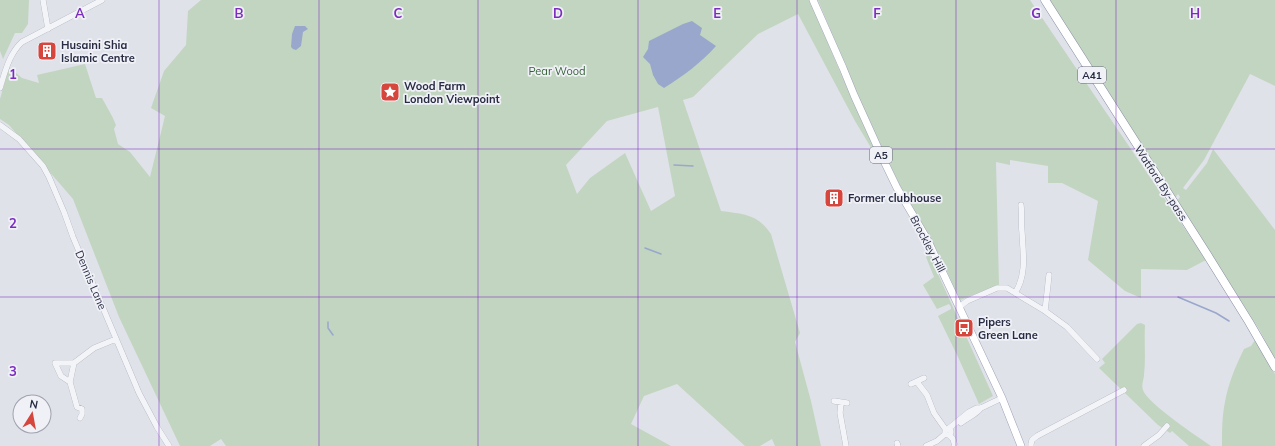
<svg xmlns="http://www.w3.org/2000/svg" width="1275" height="446" font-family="Mulish,sans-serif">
<rect width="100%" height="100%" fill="#e0e2ea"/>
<!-- green -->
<path fill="#c2d5c1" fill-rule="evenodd" d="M0 0H29L28 24 22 33H15L3 59 0 51Z
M201 0H810L841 74 877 155 876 156 855 121 798 14 758 34 693 97 683 100 721 211C743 214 758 214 771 234L800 333 795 342 811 401 821 446H775L772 439 760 446H745L677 384 644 396 631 424 671 446H226L221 439 210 446H180L119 317 73 199 9 125 0 119V99L9 67 22 78 39 83 37 75 85 64 96 98H102L112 116 116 125 114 129 118 144 130 152 150 177 165 116 151 108 164 71 186 45 188 11ZM658 107 675 196 651 211 625 153 590 178 577 194 566 165 607 121Z
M818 0H1030L1206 260 1187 270 1141 269V298L1125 291 1088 260 1098 201 1062 183H1048V166L1010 160V165L996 162 999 285 960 300 940 256 899 184 860 101Z
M1050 0H1275V86L1250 74 1204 160 1183 188 1186 190 1207 163 1213 149 1275 230V359L1259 329 1177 201 1180 197 1178 194 1175 198Z
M929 254 993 396 979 404 958 357 938 316 951 309V307L949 304 937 309 923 285 934 277 926 257Z
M1141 323 1145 325C1144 341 1146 358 1144 375 1144 379 1141 385 1143 390 1147 403 1198 437 1211 446H1189L1172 431 1170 433 1158 425 1099 368 1105 363 1102 359 1137 324Z
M1255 340 1275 374V446H1222C1222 431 1222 416 1225 402 1228 384 1236 365 1244 349L1251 346Z"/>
<!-- water -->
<path fill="#99a7cc" d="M692 21 702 28 700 35 716 46C701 63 683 76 664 88L658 84 653 75 650 64 643 57 648 49 649 41 683 24Z
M295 26H305L308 29 303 32 301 46 296 50 293 49 291 47 292 34Z"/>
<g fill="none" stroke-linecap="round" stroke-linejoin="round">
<!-- stream -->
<path stroke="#99a7cc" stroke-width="1.5" d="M674 165 693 166
M645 248 661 254
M1178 297 1216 313 1229 321
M328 322V328L333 335"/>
<defs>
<path id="minor" d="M43 0 48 29
M0 88C5 72 9 54 22 42L102 0
M0 125 19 139 43 166 49 177 64 212 73 237 139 393 157 427 169 446
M1015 293C1027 275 1023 253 1022 232 1021 223 1022 214 1021 205
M959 306 962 305 967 301 997 288H1007L1045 311 1067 327 1097 359
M1045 311 1049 275
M74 363H55L61 376 70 382 74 363 94 348 116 339
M70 382 77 407 82 409V414L80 418
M917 382 927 395 934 413 946 430
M911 384 924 378
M834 401 847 403
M841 402 840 413 846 446
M961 423C968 417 976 415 981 408
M945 432a3 3 0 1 1 6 0a3 3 0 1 1-6 0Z
M948 429 969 412 977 408H981L1002 398
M949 435 953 439 955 446
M897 443 898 446
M926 446 937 441 945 434
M1031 446V444L1032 440 1037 436 1124 390
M1144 446 1159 435 1167 426"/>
<path id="major" d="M813 0 843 68 854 95 882 157 897 188 927 239 1002 398 1021 446"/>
<path id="highway" d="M1045 0 1208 256 1249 322 1275 367"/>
</defs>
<!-- minor casing -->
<use href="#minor" stroke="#a9abb8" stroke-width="6"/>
<!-- major casing -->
<use href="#major" stroke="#9fa3b7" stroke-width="8"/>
<!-- highway casing -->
<use href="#highway" stroke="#878ca2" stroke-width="9"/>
<!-- minor -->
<use href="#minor" stroke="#f3f4f8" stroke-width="5.5"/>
<!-- major -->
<use href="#major" stroke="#fff" stroke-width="7"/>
<!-- highway -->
<use href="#highway" stroke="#fff" stroke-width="8"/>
</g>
<!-- grid -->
<path fill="none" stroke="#7b2cbf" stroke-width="1" stroke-opacity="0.55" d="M159 0V446M319 0V446M478 0V446M638 0V446M797 0V446M956 0V446M1116 0V446M0 149H1275M0 297H1275"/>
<!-- icons -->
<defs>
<symbol id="building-square" viewBox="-11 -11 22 22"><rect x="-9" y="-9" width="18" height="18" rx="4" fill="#d7463d" stroke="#f0f1f7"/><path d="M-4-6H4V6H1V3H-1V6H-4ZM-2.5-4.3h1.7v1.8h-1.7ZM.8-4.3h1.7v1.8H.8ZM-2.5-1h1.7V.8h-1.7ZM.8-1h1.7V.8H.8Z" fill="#fff"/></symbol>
<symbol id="sight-square" viewBox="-11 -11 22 22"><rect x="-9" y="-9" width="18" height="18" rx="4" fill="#d7463d" stroke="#f0f1f7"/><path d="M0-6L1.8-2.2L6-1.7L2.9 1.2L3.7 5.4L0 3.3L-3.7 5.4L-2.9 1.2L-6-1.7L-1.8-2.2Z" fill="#fff"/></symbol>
<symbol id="bus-square" viewBox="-11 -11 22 22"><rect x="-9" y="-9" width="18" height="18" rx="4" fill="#d7463d" stroke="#f0f1f7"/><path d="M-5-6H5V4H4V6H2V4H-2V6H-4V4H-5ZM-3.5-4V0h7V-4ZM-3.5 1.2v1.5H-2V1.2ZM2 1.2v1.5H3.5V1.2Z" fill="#fff"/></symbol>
</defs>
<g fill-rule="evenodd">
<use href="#building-square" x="36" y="40" width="22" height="22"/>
<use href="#sight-square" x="379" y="81" width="22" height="22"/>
<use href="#building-square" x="823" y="187" width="22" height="22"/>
<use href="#bus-square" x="953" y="317" width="22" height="22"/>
</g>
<g text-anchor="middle" stroke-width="3.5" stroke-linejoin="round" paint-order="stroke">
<!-- shield labels -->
<g fill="#f0f1f7" stroke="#646779" stroke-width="1">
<rect x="1078" y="67" width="28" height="16" rx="3"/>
<rect x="870" y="147" width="22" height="16" rx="3"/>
</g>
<g font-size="10" font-weight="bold" fill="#282c43">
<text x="1092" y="79">A41</text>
<text x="881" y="159">A5</text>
</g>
<!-- poi labels -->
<g font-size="11" font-weight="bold" fill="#282c43" stroke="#f0f1f7" text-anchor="start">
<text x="61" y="49">Husaini Shia<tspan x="61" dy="13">Islamic Centre</tspan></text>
<text x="404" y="90">Wood Farm<tspan x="404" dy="13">London Viewpoint</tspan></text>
<text x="848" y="202">Former clubhouse</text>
<text x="978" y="326">Pipers<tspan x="978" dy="13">Green Lane</tspan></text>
</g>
<!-- park labels -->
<g font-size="11" fill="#345f35" stroke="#f0f1f7">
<text x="557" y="75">Pear Wood</text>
</g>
<!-- street labels -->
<g font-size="11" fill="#282c43" stroke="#f0f1f7">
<text transform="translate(1161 183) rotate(57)" y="4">Watford By-pass</text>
<text transform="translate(928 244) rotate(62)" y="4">Brockley Hill</text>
<text transform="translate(91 280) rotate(67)" y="4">Dennis Lane</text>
</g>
</g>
<g font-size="13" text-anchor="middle" font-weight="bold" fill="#7b2cbf" stroke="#f0f1f7" stroke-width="3.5" stroke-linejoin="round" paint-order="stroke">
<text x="80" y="18">A</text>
<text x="239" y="18">B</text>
<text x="398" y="18">C</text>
<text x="558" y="18">D</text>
<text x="717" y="18">E</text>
<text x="877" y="18">F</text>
<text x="1036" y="18">G</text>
<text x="1195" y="18">H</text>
<text x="13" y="79">1</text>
<text x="13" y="228">2</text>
<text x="13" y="376">3</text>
</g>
<!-- north arrow -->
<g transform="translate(32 414) rotate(11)"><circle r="19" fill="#f0f1f7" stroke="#a0a2af"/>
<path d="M0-3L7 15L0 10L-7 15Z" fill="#d7463d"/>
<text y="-6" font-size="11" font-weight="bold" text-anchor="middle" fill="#282c43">N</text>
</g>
</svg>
